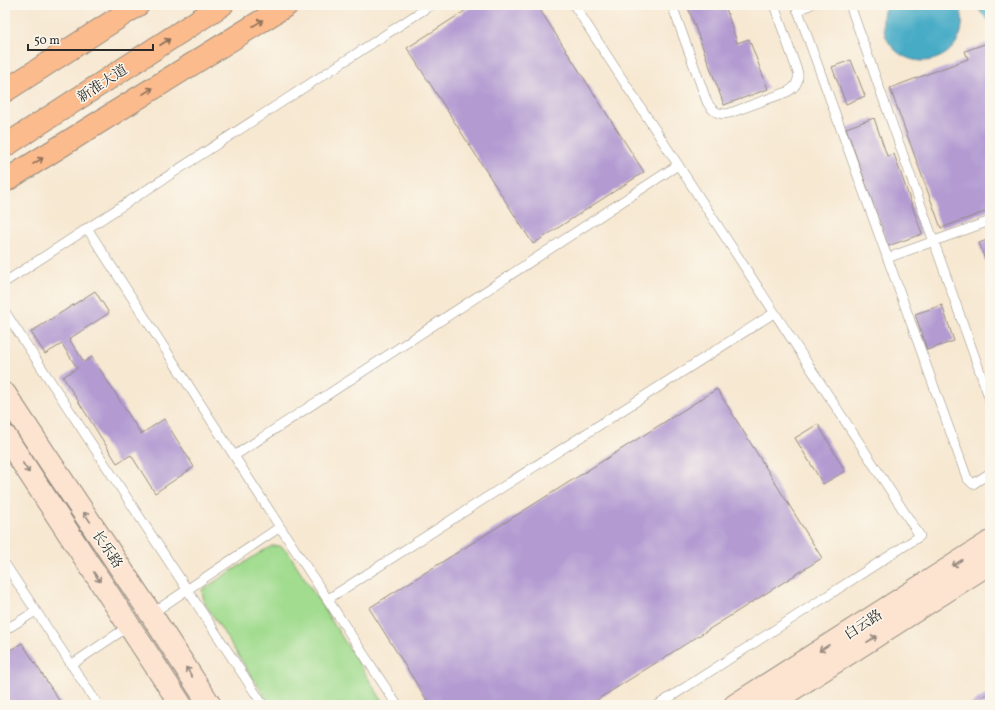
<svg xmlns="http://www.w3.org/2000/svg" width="995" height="710" font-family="Vollkorn,'Noto Serif SC',serif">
<rect width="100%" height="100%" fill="#fbf7ec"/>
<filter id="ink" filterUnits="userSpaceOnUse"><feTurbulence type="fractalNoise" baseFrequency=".025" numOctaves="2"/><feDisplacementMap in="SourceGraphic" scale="8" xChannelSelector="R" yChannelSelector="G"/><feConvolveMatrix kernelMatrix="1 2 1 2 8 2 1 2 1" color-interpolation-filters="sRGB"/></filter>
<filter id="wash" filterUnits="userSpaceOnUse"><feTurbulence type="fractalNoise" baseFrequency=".012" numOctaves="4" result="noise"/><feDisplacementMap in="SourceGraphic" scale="16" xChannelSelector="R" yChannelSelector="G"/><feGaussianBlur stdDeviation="0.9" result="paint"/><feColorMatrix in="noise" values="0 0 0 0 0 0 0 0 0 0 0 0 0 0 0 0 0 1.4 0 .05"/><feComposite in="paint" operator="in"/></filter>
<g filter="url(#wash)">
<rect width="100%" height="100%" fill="#f7e8d2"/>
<!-- green -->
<path fill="#a1dc8f" stroke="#66845d" d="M272 546H280L288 552 385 705H270L204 602 202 590 261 552Z"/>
<!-- water -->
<path fill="#47abc6" stroke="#396b78" d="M886 5H959C963 14 963 23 961 32 959 40 954 47 948 52 920 74 880 53 883 17 883 13 885 9 886 5Z
M977 5H990V21C984 17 979 11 977 5Z"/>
<g id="blocks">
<!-- building -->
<path fill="#b39bd2" d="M474 5H537L644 172 533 244 407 48Z
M687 5H725L737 43 749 39 768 89 724 105Z
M990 43V210L941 228 890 88 968 59 965 51 990 42Z
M851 60 865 96 846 104 832 67Z
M874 118 887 156 894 154 922 234 888 246 846 128Z
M990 239V259L985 260 979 243Z
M95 291 109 313 69 339 84 362 92 357 141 434 164 419 194 467 155 493 131 455 117 463 63 377 77 368 62 344 45 354 31 332Z
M942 305 954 341 927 350 915 314Z
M717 389 822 558 589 705H430L369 608Z
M818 424 845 471 823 484 795 438Z
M22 643 62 705H5V653Z
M990 692V705H970Z"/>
</g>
</g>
<g filter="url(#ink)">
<use href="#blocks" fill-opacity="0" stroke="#918a7e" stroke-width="1"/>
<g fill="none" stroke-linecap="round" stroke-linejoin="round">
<defs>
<path id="lane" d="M574 5 920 536 658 705
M672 5 707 102C712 111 719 116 730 113L787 92C795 88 799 83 798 73L774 5
M796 5 967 478 973 484 990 473
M850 5 990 400
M797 10 810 5
M87 228 280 527
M887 258 990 221
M5 282 431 5
M5 312 263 705
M234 456 678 165
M5 564 98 705
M328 599 774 313
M151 614 280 527 397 705
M5 630 36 611
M71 665 129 626"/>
<path id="secondary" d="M5 394 151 614 210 705
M5 436 181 705
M735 705 990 542
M768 705 990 563"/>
<path id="primary" d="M5 91 138 5
M5 146 222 5
M5 181 287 5"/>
</defs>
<!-- lane casing -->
<use href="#lane" stroke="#918a7e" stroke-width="10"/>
<!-- secondary casing -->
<use href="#secondary" stroke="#918a7e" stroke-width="24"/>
<!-- primary casing -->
<use href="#primary" stroke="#918a7e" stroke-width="24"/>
<!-- lane -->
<use href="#lane" stroke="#fff" stroke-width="9"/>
<!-- secondary -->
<use href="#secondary" stroke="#fde4d1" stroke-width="22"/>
<!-- primary -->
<use href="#primary" stroke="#fbbb8d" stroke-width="22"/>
</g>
<!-- one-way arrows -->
<defs><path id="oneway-shaft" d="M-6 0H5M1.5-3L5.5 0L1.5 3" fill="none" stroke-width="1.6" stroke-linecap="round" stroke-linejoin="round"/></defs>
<g stroke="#896c57">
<use href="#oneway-shaft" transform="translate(258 23) rotate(-32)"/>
<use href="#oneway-shaft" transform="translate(165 42) rotate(-33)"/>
<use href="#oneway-shaft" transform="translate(148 91) rotate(-32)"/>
<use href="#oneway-shaft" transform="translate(38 161) rotate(-32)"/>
</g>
<g stroke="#94887e">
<use href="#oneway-shaft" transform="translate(26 468) rotate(57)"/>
<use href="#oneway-shaft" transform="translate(87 517) rotate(-124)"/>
<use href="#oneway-shaft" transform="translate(957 563) rotate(147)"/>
<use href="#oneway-shaft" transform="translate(97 577) rotate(57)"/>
<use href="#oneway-shaft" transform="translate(872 639) rotate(-33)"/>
<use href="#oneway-shaft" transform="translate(824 648) rotate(147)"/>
<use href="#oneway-shaft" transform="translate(189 672) rotate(-123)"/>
</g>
</g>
<g text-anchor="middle" stroke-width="3" stroke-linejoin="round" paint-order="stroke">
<!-- street labels -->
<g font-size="14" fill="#2b2b2b" stroke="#fbf7ec">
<text transform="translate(102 83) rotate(-33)" y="5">新淮大道</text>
<text transform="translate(108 549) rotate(56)" y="5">长乐路</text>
<text transform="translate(863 624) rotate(-33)" y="5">白云路</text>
</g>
</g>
<!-- margin -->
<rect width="995" height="710" fill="none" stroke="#fbf7ec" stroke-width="20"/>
<!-- scale -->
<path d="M28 44v6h125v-6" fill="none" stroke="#2b2b2b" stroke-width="2"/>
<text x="34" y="44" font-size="12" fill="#2b2b2b" stroke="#fbf7ec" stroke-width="3" paint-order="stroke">50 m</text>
</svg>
